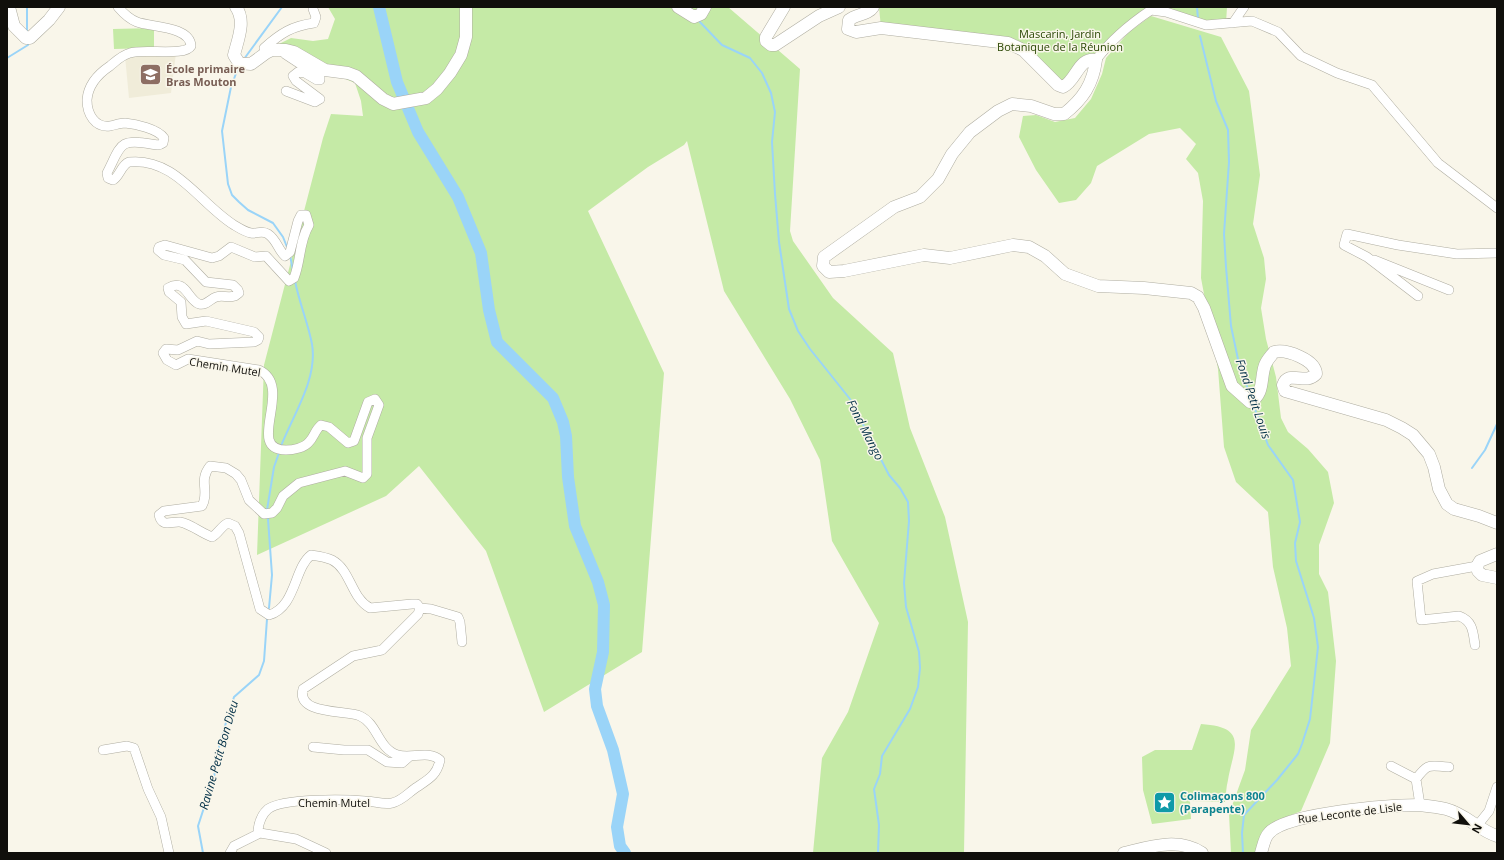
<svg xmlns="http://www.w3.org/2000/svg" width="1504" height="860" font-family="'Open Sans',sans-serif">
<rect width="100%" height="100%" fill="#f9f6ea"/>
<!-- built -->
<path fill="#f0ecd9" d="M176 53 171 93 129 98 125 56Z"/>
<!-- green -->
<path fill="#c5eaa6" d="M328 7H728L800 69 790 231 793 241 833 298 893 353 910 428 945 517 968 622 964 853H813L822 758 848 712 879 623 832 541 820 460 790 399 724 291 687 141 684 145 648 167 588 211 664 373 642 652 544 712 486 551 419 466 386 496 257 555 264 365 323 138 331 114 363 116 361 101 355 83 271 48 291 38 313 41 328 39 335 19Z
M879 7H1227L1226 23 1206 25 1151 10 1063 87 1023 50 881 28Z
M1151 16 1221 37 1249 91 1260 175 1253 224 1264 258 1266 279 1261 308 1266 339 1276 377 1281 418 1288 432 1308 449 1328 472 1334 503 1319 545V574L1328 592 1336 661 1330 743 1301 811C1274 823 1266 822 1257 853H1231L1229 814 1245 770 1251 730 1291 666 1287 628 1273 567 1268 512 1236 482 1224 447 1218 369 1201 278 1203 201 1198 173 1186 159 1196 144 1180 128 1149 134 1097 166 1091 183 1076 200 1059 203 1036 170 1019 137 1023 116 1036 115 1055 122 1075 118 1091 99 1102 74 1106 58 1129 32Z
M154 28V48L114 49 113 29Z
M1201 724C1250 727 1233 749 1228 780 1226 788 1226 795 1225 802L1190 801 1191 819 1152 824 1143 790 1142 757 1155 750H1192Z"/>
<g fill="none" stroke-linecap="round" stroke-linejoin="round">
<!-- stream -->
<path stroke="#9ad4f8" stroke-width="2" d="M1197 7 1198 19
M698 20 722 45 750 58 762 73 771 93 775 112 772 142 775 194 779 242 789 309 798 331 810 349 850 399 889 475 900 488 908 502 909 521 904 583 906 607 919 652 920 668 918 687 910 709 882 756 880 774 874 789 879 825 878 853
M27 33V7
M1200 36 1216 101 1228 130 1229 162 1224 234 1226 267 1231 326 1239 364 1250 395
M7 58 28 45V43
M244 59 282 7
M238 68 231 87 222 131 228 184 232 195 239 202 248 210 273 223 283 237 287 247
M290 255 293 271
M281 446C293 415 318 379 312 344 308 323 299 302 295 281
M1472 468 1485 450 1497 424
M267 510 274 467 280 450
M268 519 272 575 269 608
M203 853 198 826 214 777 220 742 234 697 259 675 264 661 267 619
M1243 853 1242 833 1244 815 1277 780 1298 754 1302 744 1310 719 1318 647 1314 618 1296 561 1295 543 1300 522 1293 480 1268 445 1253 404"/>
<!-- river -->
<path stroke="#9ad4f8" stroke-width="12" d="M379 7 397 82 418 132 458 197 481 253 489 310 497 342 553 398 563 422 566 436 568 477 575 526 598 582 604 605 603 652 595 689 597 706 613 750 623 794 617 827 620 846 625 853"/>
<defs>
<path id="minor" d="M118 7C124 14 129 19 137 22 150 27 190 26 191 46 185 57 143 48 130 53 122 55 116 61 110 66 98 74 88 85 87 100 87 114 95 128 110 126 115 125 120 123 125 123 136 124 158 129 164 138L163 143C159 146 156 145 151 144 118 138 121 146 107 173L108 178 113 180C120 176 121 165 129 162 175 157 199 203 234 225 239 228 245 232 251 233 257 234 262 230 268 234 277 240 278 250 285 256L290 252 298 221 301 215H306L309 225C299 241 301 261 294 278L289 281 266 256 255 257 231 247 219 256 212 258 165 245 159 247 158 250 164 255 185 260 206 282 233 285 238 290 239 293 235 296C228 298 222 295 216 297 210 299 206 306 199 304 187 299 186 278 168 288L169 292 181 302 182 317 186 324 206 321 254 332 259 337 258 340 254 342 209 344 197 341 178 350 166 349 163 353 167 360 176 365 188 359 259 370C295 387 244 450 286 450 293 450 304 448 309 442 314 437 315 430 321 425L329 427 348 443 354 441 368 402 375 399 379 405 367 438V474L363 478 345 471 299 483 283 496 277 508 272 513 264 514 249 500 241 480 236 474 226 468 210 466C198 481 210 491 202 506L164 511 159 515C162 528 171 521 180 522 191 524 201 533 212 537 219 533 221 526 228 523L235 526 239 533 260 609 269 615C296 607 294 568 311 555 318 556 326 557 332 560 351 570 351 598 370 608L412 604H417L420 608 418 614 382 650 353 656 303 689C296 715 346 710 360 716 378 724 378 749 398 755 411 759 429 750 440 760 437 775 429 779 417 787 409 792 402 801 392 803 383 805 374 801 365 801 345 799 283 798 268 809 261 815 259 822 258 830L260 833 296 839 326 853
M1233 23 1244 7
M286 50 285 54 320 77V80H317L305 73 298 72 293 76 296 81 320 99 315 102 286 91
M266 53 264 48C281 33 292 26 314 23L316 17 313 9
M1096 60C1111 40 1130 24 1151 10L1166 12 1206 25 1252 21 1278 32 1301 56 1337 73 1372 85 1438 163 1497 208
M1374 260 1449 290
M1418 296 1367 257 1344 245 1347 234 1398 245 1457 254 1497 253
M420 608 431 609 458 617 460 622 462 642
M1475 645C1473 632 1473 621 1459 616L1421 620 1417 581 1433 574 1477 566
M313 747 344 750H368L387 762 402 763 410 756
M103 750 127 746 134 748 148 789 161 817 169 853
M1391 766 1416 779
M1420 805 1416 779C1429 762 1429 766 1449 767
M1477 826 1489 811 1497 787
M230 853 234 846 260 833"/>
<path id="major" d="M9 7 14 26 26 38H30L49 20 59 7
M236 7C246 21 238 39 234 55L239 63 251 64 266 53 272 50H286L294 52 325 70 348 73 356 76 383 99 393 104 426 98 437 89 450 73 461 55 466 37V7
M678 7 694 17 701 14 705 7
M784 7 766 37V41L771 45H775L819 16 839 7
M873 7C868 15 856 14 849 20L848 29 856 32 881 28 1008 43 1023 50 1058 85 1063 87C1077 80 1078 57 1096 60 1093 84 1083 99 1064 114H1054L1031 106 1012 104 998 111 970 132 952 154 938 179 920 197 894 207 824 257 823 266 829 272 844 271 924 255 950 258 1013 245 1029 247 1045 256 1065 274 1098 286 1144 288 1191 293 1198 297 1204 308 1232 386 1250 402C1265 394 1260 378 1265 365 1267 360 1271 356 1274 352 1287 349 1316 360 1316 374 1305 386 1289 369 1283 385L1285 391 1386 420 1402 428 1413 435 1429 454 1434 467 1439 489 1447 504 1454 509 1479 516 1497 523
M1497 554 1480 561 1477 566 1478 571 1482 575 1497 578
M1124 853C1149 847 1178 837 1202 853
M1261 853C1263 847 1264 838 1269 833 1286 813 1391 805 1419 805 1428 806 1438 807 1446 809 1466 814 1478 830 1497 836"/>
</defs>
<!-- minor casing -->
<use href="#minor" stroke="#afada1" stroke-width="10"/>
<!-- major casing -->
<use href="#major" stroke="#afada1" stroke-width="13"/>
<!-- minor -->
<use href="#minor" stroke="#fff" stroke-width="9"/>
<!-- major -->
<use href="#major" stroke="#fff" stroke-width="12"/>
</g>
<!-- icons -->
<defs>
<symbol id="school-square" viewBox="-11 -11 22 22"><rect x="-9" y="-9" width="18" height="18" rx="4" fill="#8d6e63" stroke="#f9f6ea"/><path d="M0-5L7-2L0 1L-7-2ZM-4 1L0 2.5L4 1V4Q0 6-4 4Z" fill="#fff"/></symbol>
<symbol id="sight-square" viewBox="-11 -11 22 22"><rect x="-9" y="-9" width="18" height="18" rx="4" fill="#0f9aa8" stroke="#f9f6ea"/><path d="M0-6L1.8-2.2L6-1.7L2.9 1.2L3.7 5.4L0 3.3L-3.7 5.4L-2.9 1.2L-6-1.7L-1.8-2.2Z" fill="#fff"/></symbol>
</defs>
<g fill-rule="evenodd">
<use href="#school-square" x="138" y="62" width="25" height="25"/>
<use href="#sight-square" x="1152" y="790" width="25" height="25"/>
</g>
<g text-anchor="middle" stroke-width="3" stroke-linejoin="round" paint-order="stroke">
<!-- park labels -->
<g font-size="11" fill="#2a4704" stroke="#f9f6ea">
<text x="1060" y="38">Mascarin, Jardin<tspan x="1060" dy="13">Botanique de la Réunion</tspan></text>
</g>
<!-- education labels -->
<g font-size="11" font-weight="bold" fill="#785e54" stroke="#f9f6ea" text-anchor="start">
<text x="166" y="73">École primaire<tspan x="166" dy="13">Bras Mouton</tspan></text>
</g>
<!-- street labels -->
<g font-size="11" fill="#100f0b" stroke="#f9f6ea">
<text transform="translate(225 367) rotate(9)" y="4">Chemin Mutel</text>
<text x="334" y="807">Chemin Mutel</text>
<text transform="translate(1350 813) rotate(-7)" y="4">Rue Leconte de Lisle</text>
</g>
<!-- culture labels -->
<g font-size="11" font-weight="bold" fill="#0d838f" stroke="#f9f6ea" text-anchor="start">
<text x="1180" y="800">Colimaçons 800<tspan x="1180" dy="13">(Parapente)</tspan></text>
</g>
<!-- water labels -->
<g font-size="12" font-style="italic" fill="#002f46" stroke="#f9f6ea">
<text transform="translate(1253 399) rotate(71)" y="4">Fond Petit Louis</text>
<text transform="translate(865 430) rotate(63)" y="4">Fond Mango</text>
<text transform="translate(219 755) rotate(-74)" y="4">Ravine Petit Bon Dieu</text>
</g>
</g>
<!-- border -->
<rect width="1504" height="860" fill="none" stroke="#100f0b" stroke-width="16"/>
<!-- north arrow -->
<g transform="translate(1468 824) rotate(118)" stroke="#f9f6ea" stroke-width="3" paint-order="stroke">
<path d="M0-3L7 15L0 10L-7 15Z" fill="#100f0b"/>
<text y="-6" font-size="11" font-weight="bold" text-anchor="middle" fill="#100f0b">N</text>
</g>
</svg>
